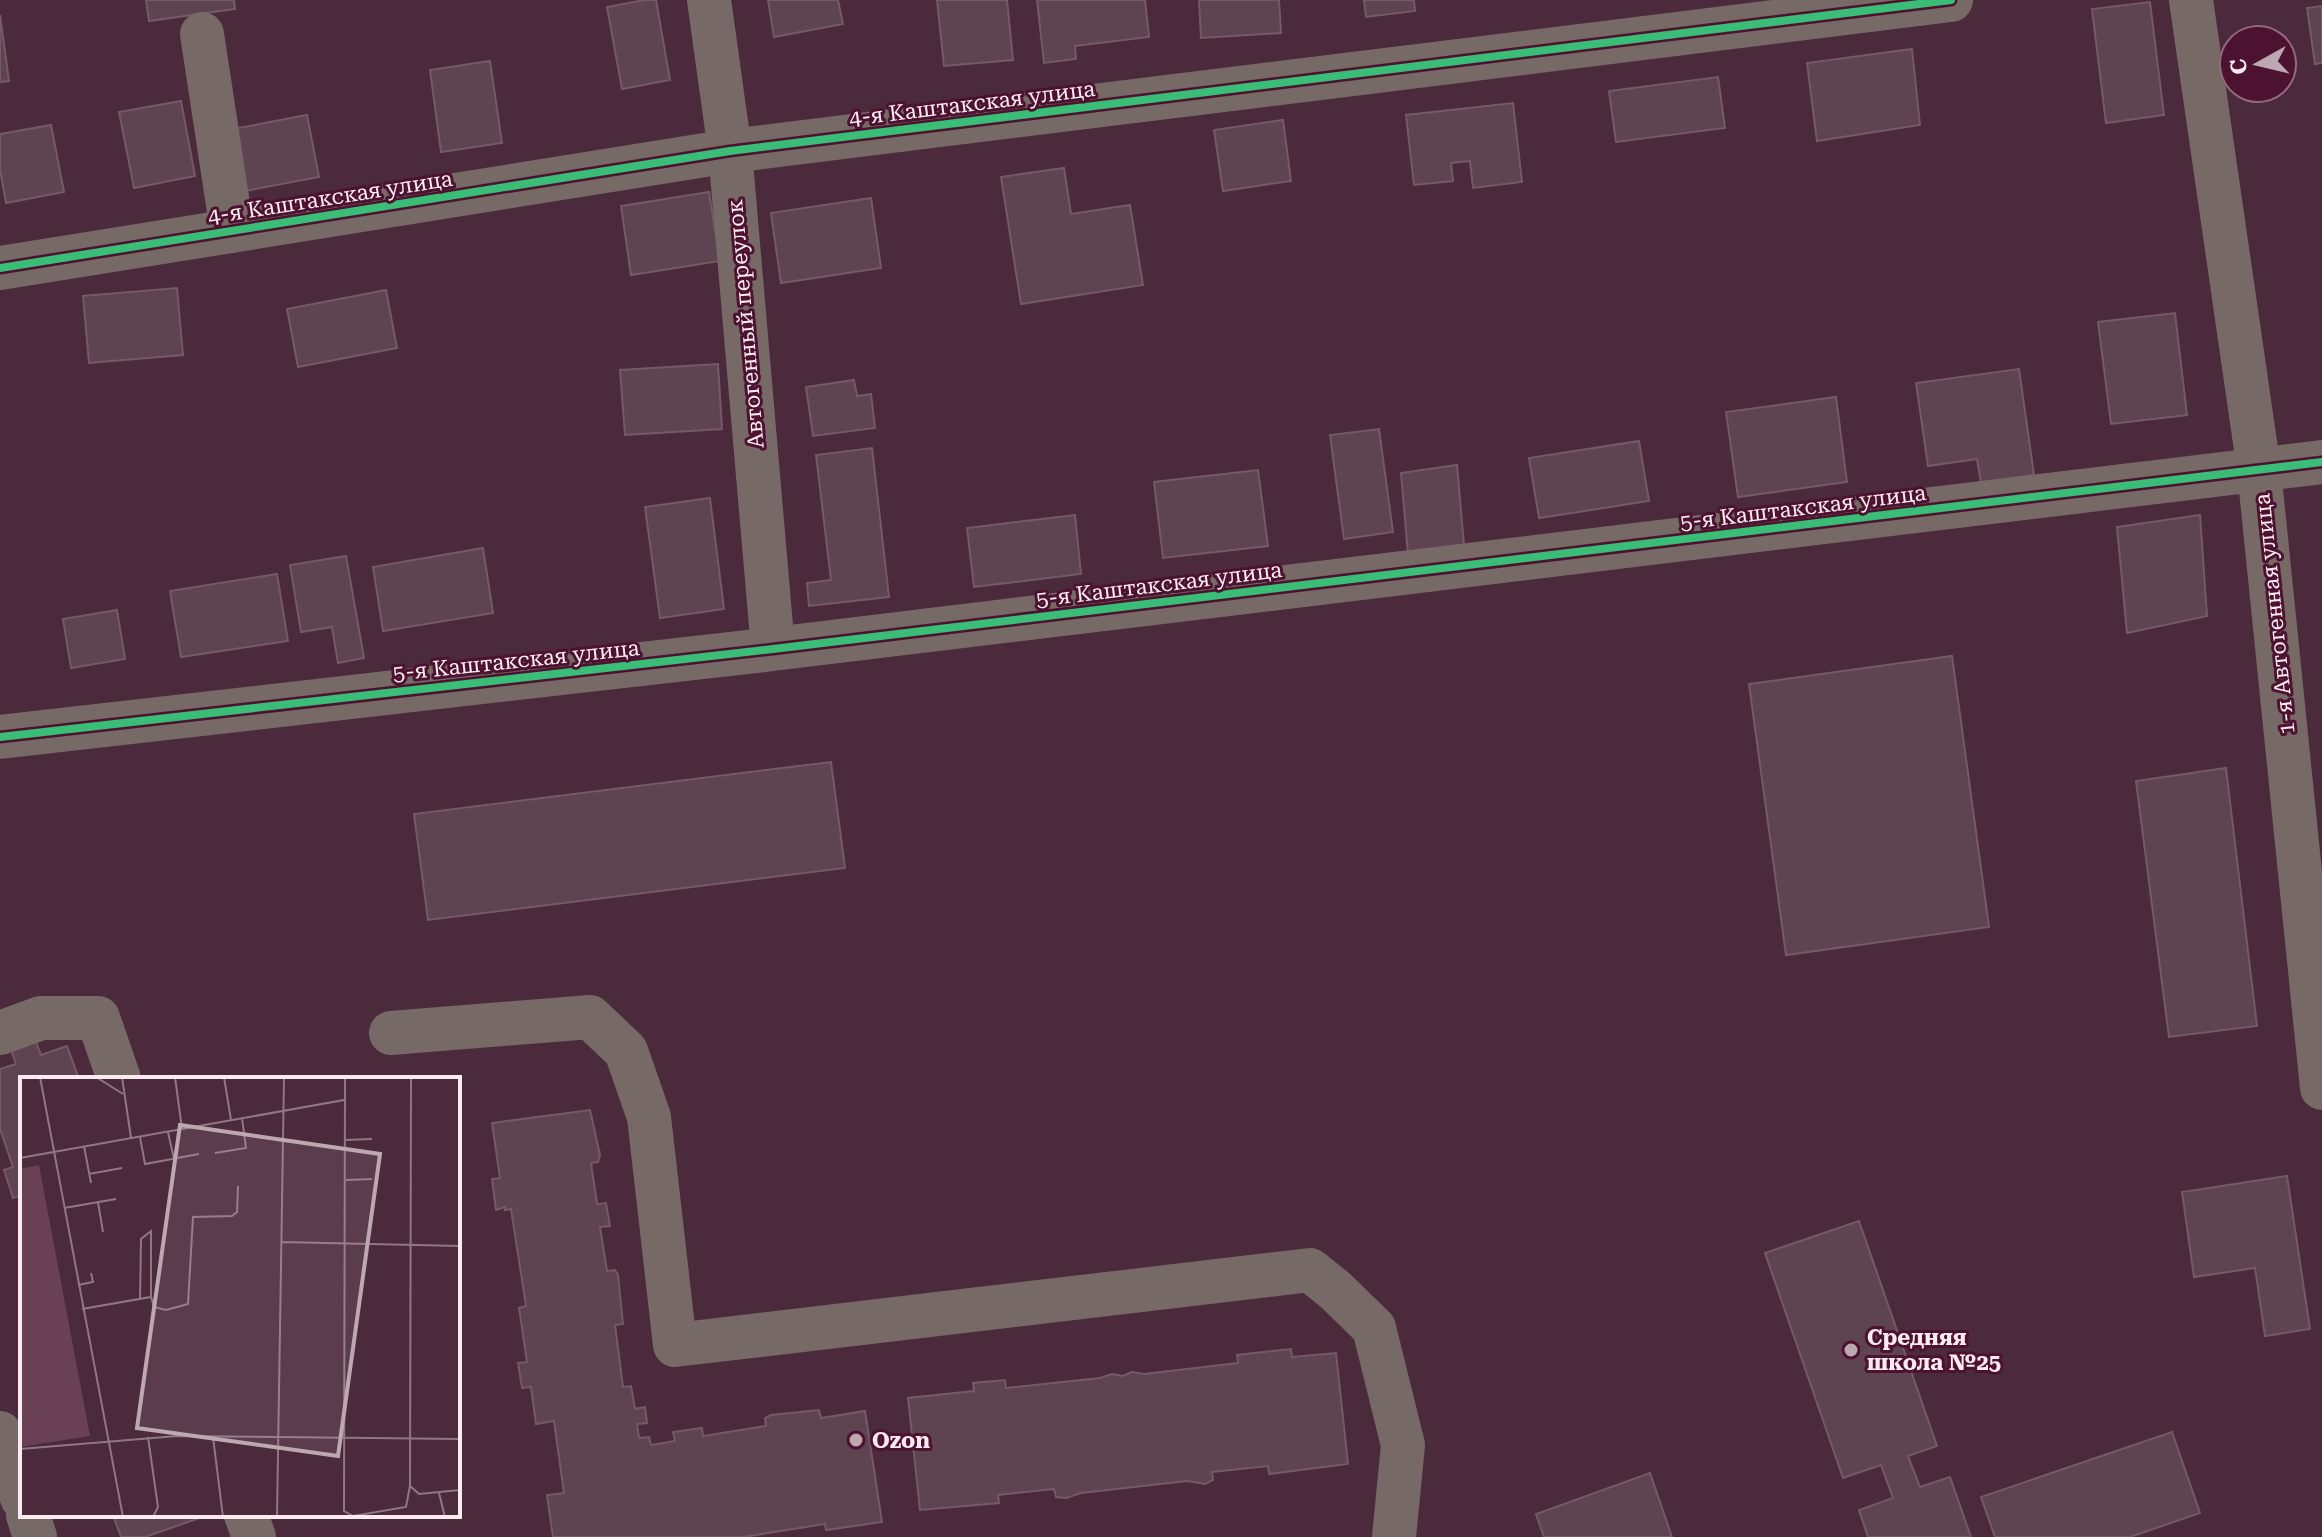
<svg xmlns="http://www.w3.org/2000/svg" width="2322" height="1537" font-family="'Roboto Serif',serif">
<rect width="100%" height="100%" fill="#4b2a3b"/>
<!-- building -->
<path fill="#5e4350" stroke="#755966" stroke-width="2" d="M146 0H234L235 9 149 21Z
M645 0H656L670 80 622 89 607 7Z
M768 0H838L843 24 774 37Z
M937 0H1007L1013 60 944 66Z
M1037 0H1145L1149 37 1075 46 1076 59 1044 63Z
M1199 0H1279L1281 33 1201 38Z
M1364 0H1414L1415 11 1366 17Z
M2150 2 2164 115 2106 123 2092 9Z
M2322 6V63L2315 64 2307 8Z
M0 15 9 81 0 82Z
M1912 49 1920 125 1817 141 1807 63Z
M490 61 502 143 441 152 430 70Z
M1718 77 1725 128 1616 142 1609 91Z
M181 101 195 176 134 188 119 112Z
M1513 103 1522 182 1473 188 1470 161 1451 163 1453 181 1414 185 1406 115Z
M307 115 319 177 245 191 233 129Z
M1283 120 1291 181 1223 191 1214 130Z
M51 125 64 192 6 203 0 170V134Z
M1064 168 1071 214 1130 205 1143 285 1021 304 1001 177Z
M709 192 720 261 631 275 621 206Z
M871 198 881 268 781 283 771 213Z
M177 288 183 355 89 363 83 296Z
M386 290 397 348 298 367 287 309Z
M2175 313 2187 415 2111 424 2098 322Z
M718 364 722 429 625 435 620 370Z
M2019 369 2034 475 1981 483 1977 459 1928 466 1916 383Z
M854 380 857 396 871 394 875 428 813 436 806 387Z
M1836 397 1847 482 1738 497 1726 412Z
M1379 429 1393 532 1344 539 1330 435Z
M1639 441 1649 501 1539 518 1529 458Z
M872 448 889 597 809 606 807 583 831 580 816 455Z
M1457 465 1464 545 1408 554 1401 473Z
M1258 470 1268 546 1163 558 1154 482Z
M710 498 724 609 660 618 645 507Z
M1075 515 1081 574 974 587 967 528Z
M2200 515 2207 616 2127 633 2117 527Z
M483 548 493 613 383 631 373 567Z
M346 556 364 658 338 663 332 627 301 632 290 565Z
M277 574 288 641 181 657 170 591Z
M117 610 125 659 71 668 63 619Z
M1952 656 1989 927 1786 955 1749 684Z
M831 762 845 868 428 920 414 814Z
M2226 768 2257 1026 2169 1037 2136 781Z
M36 1042 41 1055 67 1046 79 1079H22V1195L13 1198 4 1170 13 1167 0 1129V1069L16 1064 11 1050Z
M590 1110 600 1155 598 1162 591 1163 597 1204 606 1203 610 1226 600 1227 603 1246 607 1271 615 1270 618 1275 623 1324 615 1325 623 1387 631 1386 635 1409 645 1407 647 1423 637 1424 639 1438 649 1437 651 1445 675 1441 673 1432 702 1428 703 1436 766 1426 765 1418 771 1415 819 1410 821 1418 865 1411 882 1522 826 1530 825 1524 744 1537H553L547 1495 564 1493 554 1421 536 1424 531 1387 522 1388 518 1363 527 1362 519 1308 526 1306 511 1209 505 1210V1207L496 1210 492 1179 500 1178 492 1123Z
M2287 1176 2310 1329 2265 1336 2255 1268 2194 1277 2182 1192Z
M1859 1221 1937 1446 1908 1456 1920 1487 1950 1477 1971 1537H1868L1859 1510 1893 1498 1881 1465 1843 1478 1765 1253Z
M1291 1349 1292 1357 1336 1353 1348 1464 1269 1474 1268 1466 1212 1472 1213 1480 1205 1484 1187 1481 1081 1493 1066 1498 1056 1497 1054 1489 998 1495 999 1503 920 1510 908 1398 974 1391 973 1383 1005 1380 1006 1388 1100 1378 1112 1374 1123 1376 1132 1372 1144 1374 1238 1363 1237 1355Z
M2172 1432 2200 1513 2130 1537H1995L1981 1497Z
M1650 1473 1672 1537H1544L1536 1514Z
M113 1515H208L145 1537H121Z"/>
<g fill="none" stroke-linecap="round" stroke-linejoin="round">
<!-- minor -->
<path stroke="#766966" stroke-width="44" d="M709 0 730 151 773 649
M2191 0 2259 470 2322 1088
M202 34 232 231
M0 268 730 151 1951 0
M0 737 773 649 2322 462
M0 1033 41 1018H98L119 1079
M391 1033 590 1017 626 1051 649 1117 675 1345 1310 1270 1335 1290 1374 1328 1403 1445 1394 1537
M0 1433 22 1498
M28 1515 35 1537
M246 1515 254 1537"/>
<defs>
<path id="cycleway" d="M0 268 730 151 1951 0
M0 737 773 649 2322 462"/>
</defs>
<!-- cycleway casing -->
<use href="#cycleway" stroke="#4c1230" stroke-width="13"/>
<!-- cycleway -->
<use href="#cycleway" stroke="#3abd76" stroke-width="8"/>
</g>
<!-- markers -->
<g fill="#bda7b1" stroke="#4c1230" stroke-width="3">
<circle cx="1851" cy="1350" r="8"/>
<circle cx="856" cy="1440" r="8"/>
</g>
<g text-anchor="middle" stroke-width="6" stroke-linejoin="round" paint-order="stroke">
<!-- street labels -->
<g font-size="22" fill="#faebf1" stroke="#4c1230">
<text transform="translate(972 103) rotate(-7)" y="8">4-я Каштакская улица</text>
<text transform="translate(330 197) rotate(-9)" y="8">4-я Каштакская улица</text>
<text transform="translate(745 324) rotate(-95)" y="8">Автогенный переулок</text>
<text transform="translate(1803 507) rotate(-7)" y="8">5-я Каштакская улица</text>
<text transform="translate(1159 584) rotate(-7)" y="8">5-я Каштакская улица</text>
<text transform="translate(2274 614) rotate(-96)" y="8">1-я Автогенная улица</text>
<text transform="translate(516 660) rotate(-6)" y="8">5-я Каштакская улица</text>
</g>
<!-- poi labels -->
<g font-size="22" font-weight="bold" fill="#faebf1" stroke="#4c1230" text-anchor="start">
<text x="1867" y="1345">Средняя<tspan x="1867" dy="25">школа №25</tspan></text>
<text x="872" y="1448">Ozon</text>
</g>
</g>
<!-- overview -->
<g transform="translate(20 1077)">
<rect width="440" height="440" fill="#4b2a3b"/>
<path d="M19 88 70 359 0 370V92Z" fill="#6a4154"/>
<path fill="none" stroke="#917784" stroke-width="2" d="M20 0 103 440M76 0 103 17M102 0 111 61M155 0 162 52M204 0 211 43M231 0 264 1M325 0 324 434 333 439 386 430 390 409 391 0M148 55 154 82M120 60 125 87 179 77M325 63 352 62M64 69 71 106M195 76 226 71 222 41M0 81 324 23M69 97 102 91M326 103 352 102M78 125 83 155M44 131 96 122M261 165 440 169M58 208 73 205 71 196M120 222 121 162 131 154V220M62 232 131 220 134 230 146 233 168 227 173 140 212 139 217 135 218 109M128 360 138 430 133 440M193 360 203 440M0 372 157 359 440 362M390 409 399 417 440 413M419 416 425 440M257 440 264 0"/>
<path fill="#bda7b1" fill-opacity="0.15" stroke="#bda7b1" stroke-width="4" d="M160 48 360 77 318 379 117 351Z"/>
<rect width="440" height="440" fill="none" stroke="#faebf1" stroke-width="4"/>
</g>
<!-- north arrow -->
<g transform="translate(2258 64) rotate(262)"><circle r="38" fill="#4c1230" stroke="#92697d" stroke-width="2"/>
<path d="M0-6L14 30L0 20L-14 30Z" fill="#bda7b1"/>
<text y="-12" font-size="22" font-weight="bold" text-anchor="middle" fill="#faebf1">С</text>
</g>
</svg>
